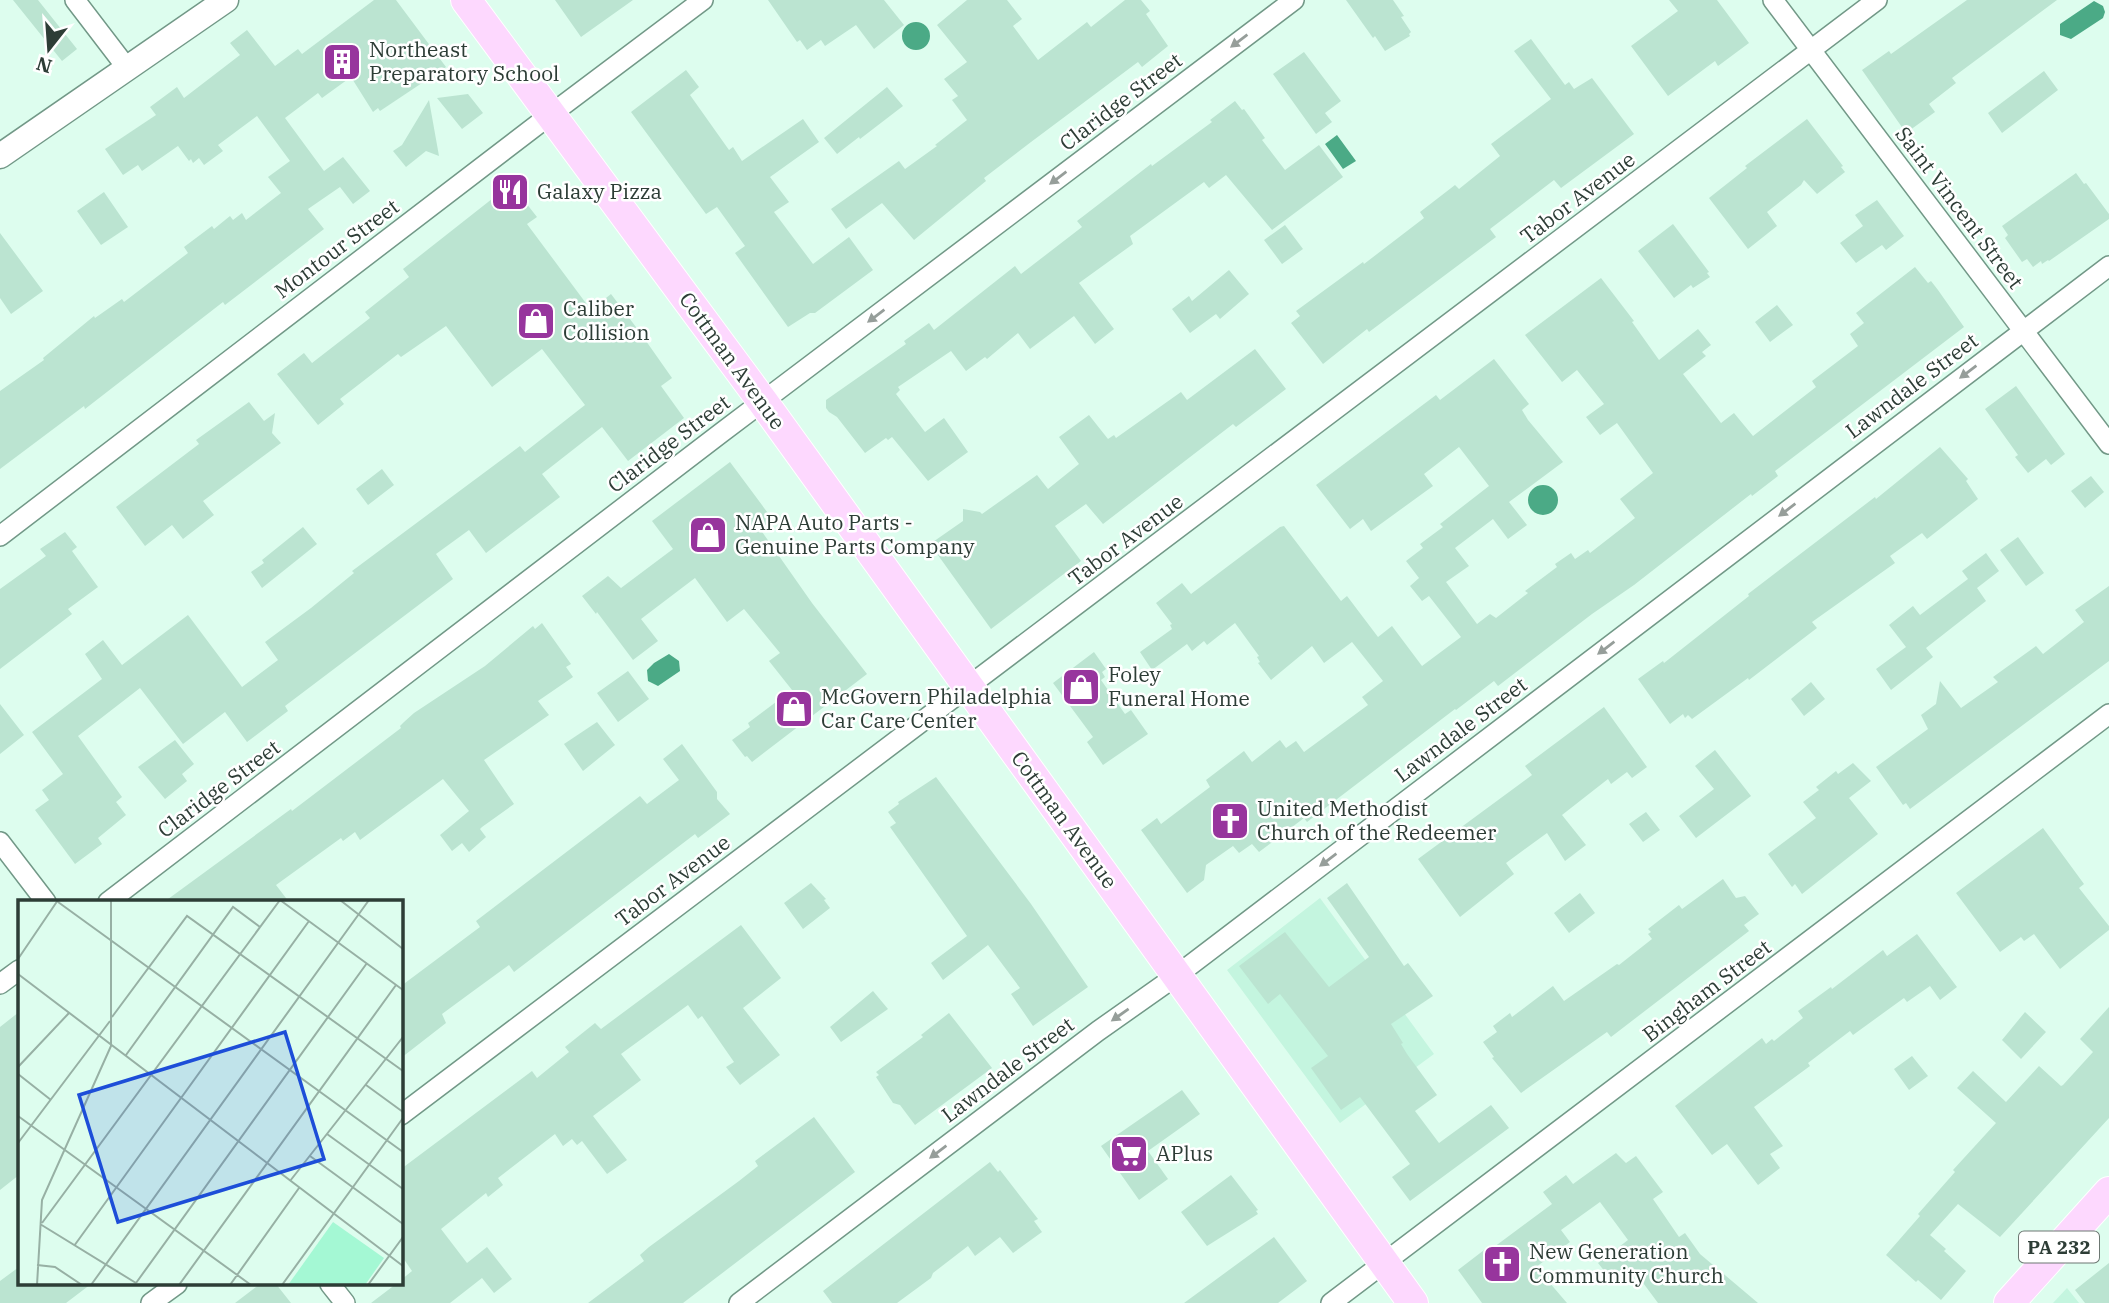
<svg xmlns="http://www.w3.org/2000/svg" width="2109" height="1303" font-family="'IBM Plex Serif',serif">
<rect width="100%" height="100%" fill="#ddfdee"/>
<!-- built -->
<path fill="#c4f5df" d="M1320 898 1434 1054 1340 1123 1227 970Z
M2067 1288 2079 1303H2053Z"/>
<!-- water -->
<path fill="#4baa86" d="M2094 1 2103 6 2105 12 2103 18 2071 39 2060 35V24Z
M902 36a14 14 0 1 1 28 0a14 14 0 1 1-28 0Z
M1337 135 1356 161 1343 169 1325 144Z
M1528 500a15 15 0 1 1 30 0a15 15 0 1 1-30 0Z
M669 654 679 661 680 671 658 686 648 681 647 670 654 663Z"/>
<!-- building -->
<path fill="#bbe4d1" d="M13 0H38L77 49 62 61Z
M374 0H396L446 67 380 111 378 108 373 112 351 77 322 98 318 93 285 118 324 171 343 157 370 191 353 204 340 187 308 209 324 229 225 305 223 302 85 409 84 406 0 469V391L44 360 43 358 94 316 95 318 122 299 124 302 188 253 184 247 212 226 214 229 230 216 233 220 242 213 246 220 281 193 268 177 290 161 257 116 218 145 223 151 204 165 199 158 193 163 191 159 189 161 178 146 142 171 138 165 123 175 105 149 156 115 150 107 177 87 184 98 240 55 230 43 247 30 275 66 298 49 302 54Z
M555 0H633L581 37Z
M768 0H884L904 25 874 49 856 25 825 46 821 40 807 50 800 40 797 42Z
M967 0H1007L1022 19 1013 26 1038 60 1087 22 1091 27 1125 0H1141L1150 11 1146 14 1168 46 1142 67 1138 62 1031 142 984 178 986 181 914 240 882 203 846 229 831 209 899 161 905 169 937 146 935 145 967 120 952 100 958 96 944 79 967 62 937 25Z
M1346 0H1393L1404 16 1401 17 1411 32 1409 34 1410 36 1385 51 1375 36 1373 38Z
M1669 0H1717L1749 43 1718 66 1715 61 1668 96 1631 46 1678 11Z
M1967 0H2057L1952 78 1956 83 1929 104 1935 112 1906 133 1862 70 1889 51 1891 54Z
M1531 39 1565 85 1569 82 1574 89 1592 78 1634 134 1561 188 1554 180 1490 229 1496 237 1369 332 1367 329 1323 364 1291 323 1300 316 1296 311 1363 262 1364 264 1424 218 1420 212 1455 185 1459 189 1500 156 1491 144 1551 99 1514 51Z
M1304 52 1341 101 1325 113 1332 122 1316 134 1273 74Z
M686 70 699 87 690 95 729 150 733 147 742 161 803 119 819 142 770 177 789 202 774 212 813 264 849 237 873 270 815 313H810L788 327 735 253 745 246 717 207 706 214 631 112Z
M2044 71 2058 90 2002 133 1988 113Z
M887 87 903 106 860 139 859 137 837 154 824 138Z
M468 94 483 113 462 129 437 98Z
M429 100 439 156 426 151 406 167 393 151 402 145Z
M1235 101 1242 110 1244 109 1265 138 1262 140 1285 170 1319 145 1343 177 1272 230 1226 175 1209 188 1204 182 1130 236 1133 244 1079 283 1114 329 1095 344 1074 316 1030 349 1018 333 987 359 985 357 966 371 951 351 898 387 900 390 896 394 925 432 944 418 968 452 928 481 892 437 888 440 886 438 865 453 837 417 829 412 826 408V400L906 344 904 341 929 323 934 330 1015 266 1021 274 1082 227 1077 221 1151 164 1152 166 1212 122 1210 120Z
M1807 119 1843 166 1841 167 1845 172 1817 194 1804 180 1801 185 1767 212 1777 226 1748 249 1709 198 1747 168 1745 166Z
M2076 173 2084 184 2086 183 2109 214V219L2049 261 2048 260 2042 264 2041 261 2033 267 2027 259 2022 262 2005 238 2008 235 2002 226Z
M511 184 537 217 527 224 591 310 611 294 639 331 672 378 661 386 684 418 628 461 602 427 542 474 560 497 486 553 469 530 436 554 453 579 285 706 288 711 247 742 225 712 183 744 140 688 78 736 122 797 116 802 126 815 98 838 102 844 75 864 35 810 49 800 42 790 63 774 32 732 102 679 85 654 103 640 122 665 188 615 242 687 278 660 265 642 311 608 354 573 352 571 520 446 525 452 585 405 542 349 492 387 446 326 401 357 398 354 371 375 340 399 344 404 318 425 277 374 304 353 312 363 370 318 365 312 409 277 403 269Z
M104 192 128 227 101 245 77 211Z
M1877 200 1904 236 1886 250 1882 245 1856 263 1840 243 1863 226 1855 215Z
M1673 224 1709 272 1707 273 1710 277 1693 288 1691 285 1674 298 1638 251Z
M1285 225 1303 249 1282 264 1264 240Z
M0 233 43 291 11 314 0 298Z
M1915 267 1928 283 1931 281 1938 290 1964 327 1775 471 1778 476 1752 496 1751 494 1634 585 1592 614 1498 686 1494 681 1456 710 1455 709 1307 822 1304 818 1259 852 1252 844 1239 853 1233 846 1206 865 1204 880 1187 893 1141 830 1157 818 1161 824 1210 787 1206 780 1244 751 1252 762 1280 740 1286 748 1296 741 1304 752 1368 705 1362 697 1383 681 1352 642 1324 663 1312 646 1271 680 1258 663 1260 662 1257 657 1259 656 1235 623 1207 645 1204 641 1192 651 1187 644 1152 670 1140 652 1172 629 1170 625 1172 624 1156 603 1182 583 1191 594 1280 527 1284 526 1341 601 1347 596 1378 637 1392 626 1422 666 1461 637 1429 596 1422 601 1410 586 1419 578 1406 561 1423 548 1420 544 1443 527 1440 524 1489 486 1459 447 1424 474 1433 486 1371 531 1363 519 1350 529 1316 485 1436 395 1440 400 1494 359 1529 404 1522 410 1528 420 1563 462 1509 502 1527 525 1508 539 1493 519 1455 548 1469 566 1446 582 1477 624 1490 614 1496 618 1528 593 1525 591 1557 567 1555 564 1571 553 1575 559 1588 550 1590 553 1635 518 1620 499 1653 473 1617 423 1600 435 1586 417 1604 404 1577 370 1562 382 1525 335 1601 278 1634 321 1632 322 1659 360 1698 329 1711 345 1702 352 1706 356 1683 374 1721 423 1734 413 1753 436 1816 387 1812 381 1858 346 1850 334 1864 323 1856 313Z
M1229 270 1249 294 1220 319 1216 314 1190 333 1172 309 1189 296 1192 301Z
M1777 305 1793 325 1770 342 1755 322Z
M1255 349 1286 389 1236 427 1233 424 1103 524 1086 504 1055 526 1081 561 991 629 930 544 963 521V509L980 512 982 514 1037 475 1048 489 1079 464 1059 437 1089 415 1108 439 1114 435 1116 438 1181 392 1187 400Z
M2016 386 2065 454 2051 465 2046 459 2028 473 2015 457 2018 455 1985 409Z
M249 402 264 421 275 413 272 433 281 443 203 501 214 515 183 539 172 525 145 546 116 507 199 444 196 440Z
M1940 447 1968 479 1966 481 1978 499 1927 539 1922 533 1890 556 1895 563 1812 622 1817 628 1749 680 1748 678 1692 719 1688 715 1685 718 1683 714 1670 724 1638 679 1663 661 1664 663 1749 596 1748 594 1875 497 1876 499Z
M730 462 773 520 760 529 812 603 867 674 752 762 747 756 745 757 732 740 750 727 748 723 792 690 769 661 780 653 744 609 727 622 695 578 641 619 658 641 633 660 597 612 596 614 582 596 608 576 621 588 673 549 652 521Z
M382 469 394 485 368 505 356 489Z
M2091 476 2104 492 2085 508 2071 491Z
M303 527 317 544 262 588 251 572 264 563 262 560Z
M65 532 77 547 72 551 98 587 68 609 72 614 0 669V589L46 556 40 549Z
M2018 537 2044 573 2026 586 2000 550Z
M1986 553 1999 571 1977 588 1986 601 1926 648 1933 657 1891 690 1876 669 1906 647 1889 625 1913 606 1920 615 1968 579 1962 571Z
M2109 586V661L1910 809 1906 803 1903 805 1876 767 1928 729 1921 715 1936 704 1940 681 1961 708 1998 682 1993 677 2036 646 2043 654 2084 622 2075 610Z
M542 623 571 664 566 667 573 677 538 701 549 715 484 760 514 804 482 827 480 829 486 837 469 852 462 843 452 851 440 835 469 811 443 779 360 840 355 832 343 841 341 838 276 885 289 902H164L291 809 292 811 401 728 400 726 404 722 414 713 485 666 533 626 535 629Z
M1094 652 1106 669 1102 672 1105 677 1101 680 1125 714 1131 710 1148 734 1103 765 1087 742 1093 737 1053 683Z
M628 671 649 699 618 722 597 693Z
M1811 682 1825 699 1804 716 1791 699Z
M0 704 24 735 0 754Z
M1604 707 1647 767 1632 778 1627 772 1611 784 1608 779 1562 815 1586 845 1565 861 1547 833 1506 863 1514 874 1460 917 1418 859 1532 775 1525 766Z
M597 722 615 745 583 771 564 744Z
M175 740 194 764 182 774 187 781 165 799 138 767Z
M682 744 717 792V799L730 814 698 838 695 834 514 972 509 965 476 989 442 1014 446 1023 401 1058V986L480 927 476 921 640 796 647 804 679 780 663 759Z
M1715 750 1751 796 1696 838 1679 816 1714 789 1695 766Z
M1853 763 1871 781 1849 798 1878 834 1802 894 1795 884 1792 887 1768 854 1816 818 1803 802 1819 790 1816 787 1836 771 1838 774Z
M936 777 1031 904 1088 987 1033 1026 1011 994 1020 988 988 945 943 980 931 963 967 936 890 827 896 823 888 812 899 804 898 802Z
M1646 812 1660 830 1643 842 1629 824Z
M2043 828 2084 884 2079 888 2109 926V930L2060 969 2034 934 2024 941 2021 937 2000 952 1956 893Z
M1723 879 1736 898 1745 896 1759 914 1744 925 1749 931 1611 1037 1607 1032 1521 1093 1492 1058 1494 1057 1483 1042 1497 1032 1493 1026 1510 1013 1512 1017 1553 986 1564 1001 1617 964 1619 965 1652 939 1648 934 1651 932 1648 929 1679 905 1682 909Z
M811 883 826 899 824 900 830 908 803 929 784 903Z
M1347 883 1404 966 1408 963 1433 996 1391 1024 1403 1043 1401 1044 1407 1054 1437 1095 1415 1111 1439 1143 1491 1105 1509 1128 1410 1201 1392 1177 1410 1164 1360 1097 1341 1110 1311 1068 1328 1056 1280 994 1268 1004 1239 966 1285 932 1329 987 1369 957 1327 898Z
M1580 893 1595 913 1569 933 1554 913Z
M741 925 781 978 743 1008 780 1055 740 1085 726 1067 734 1062 702 1016 698 1019 688 1005 621 1054 641 1080 593 1116 627 1160 607 1174 582 1141 577 1145 572 1139 563 1146 555 1134 498 1178 503 1185 488 1197 486 1193 441 1229 467 1263 487 1247 512 1279 494 1293 482 1278 450 1303H371L396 1284H401V1280L412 1271 401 1255V1169L532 1071 537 1078 569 1052 565 1047 595 1023 601 1029Z
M1917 934 1957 987 1940 1000 1930 986 1907 1002 1904 998 1853 1035 1850 1031 1808 1063 1810 1066 1754 1107 1783 1146 1770 1154 1780 1168 1758 1185 1727 1144 1712 1155 1675 1106 1762 1038 1766 1044 1772 1039 1774 1041 1803 1018 1798 1011 1831 987 1832 989 1883 950 1887 956Z
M873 991 888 1009 841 1042 830 1027Z
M2109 1007V1118L2000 1237 1958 1204 1930 1235 1946 1249 1944 1251 1966 1271 1941 1300 1918 1280 1916 1282 1886 1255 1920 1216 1918 1214 1955 1172 1953 1170 1996 1123 1957 1088 1973 1071 2006 1102 2039 1066 2061 1086 2063 1085 2093 1052 2080 1039Z
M19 1012V1175L0 1190V1027Z
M2025 1012 2046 1032 2021 1059 2002 1040Z
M949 1013 992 1068 915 1125 900 1105 893 1103 876 1077 879 1075 876 1072 923 1037 921 1035Z
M1912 1056 1928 1076 1909 1090 1894 1069Z
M1182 1090 1200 1114 1148 1151 1168 1179 1139 1200 1101 1146Z
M814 1117 855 1172 683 1303H588L644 1261 640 1255 649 1247 739 1181 758 1166 755 1161Z
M1616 1153 1626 1163 1636 1156 1663 1192 1653 1199 1679 1237 1685 1233 1700 1254 1758 1303H1658L1632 1268 1613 1282 1598 1263 1628 1240 1600 1202 1561 1230 1570 1242 1536 1267 1567 1303H1482L1458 1270 1488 1247 1490 1250 1552 1204 1543 1192 1566 1175 1573 1184Z
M990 1162 998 1172 1000 1170 1038 1219 1034 1221 1042 1232 1013 1253 1000 1237 975 1256 968 1246 933 1273 931 1278 897 1303H832L823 1291Z
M1231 1175 1258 1210 1256 1211 1258 1214 1207 1246 1181 1212Z
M1274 1237 1307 1281 1278 1303H1184Z
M2109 1263V1303H2085L2075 1290Z
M19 1267V1284H91L66 1303H0V1281Z
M260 1284H276L291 1303H235Z"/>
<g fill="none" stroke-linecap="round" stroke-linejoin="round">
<defs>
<path id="minor" d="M75 0 127 68
M1773 0 2109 444
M0 536 550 115 703 0
M0 842 46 902
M108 902 721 433 1294 0
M0 984 19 970
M401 1115 1877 0
M330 1284 345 1303
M151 1303 177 1284
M739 1303 1098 1031 1176 976 2109 266
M1331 1303 2109 714"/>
<path id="tertiary" d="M0 156 226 0"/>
<path id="primary" d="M466 0 763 402 1413 1303
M2009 1303 2109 1192"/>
</defs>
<!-- minor casing -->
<use href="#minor" stroke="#729887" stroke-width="22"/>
<!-- tertiary casing -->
<use href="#tertiary" stroke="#729887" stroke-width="27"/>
<!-- primary casing -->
<use href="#primary" stroke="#fff" stroke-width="32"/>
<!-- minor -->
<use href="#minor" stroke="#fff" stroke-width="19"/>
<!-- tertiary -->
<use href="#tertiary" stroke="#fff" stroke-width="24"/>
<!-- primary -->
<use href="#primary" stroke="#fdd8fe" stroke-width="30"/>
</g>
<!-- one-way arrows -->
<defs><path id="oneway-solid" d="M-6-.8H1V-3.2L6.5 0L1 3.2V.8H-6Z" transform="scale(1.75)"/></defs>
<g fill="#969e9a">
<use href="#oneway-solid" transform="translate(1239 41) rotate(143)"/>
<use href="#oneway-solid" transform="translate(1058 178) rotate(143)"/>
<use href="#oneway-solid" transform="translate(876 316) rotate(143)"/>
<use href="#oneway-solid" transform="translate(1968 372) rotate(143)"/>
<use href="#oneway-solid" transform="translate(1787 510) rotate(143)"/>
<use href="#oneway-solid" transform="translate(1606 648) rotate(143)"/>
<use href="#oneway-solid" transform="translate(1328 860) rotate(143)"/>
<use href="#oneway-solid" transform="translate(1120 1015) rotate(145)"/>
<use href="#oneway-solid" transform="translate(938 1152) rotate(143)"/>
</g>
<!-- icons -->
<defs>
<symbol id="building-square" viewBox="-11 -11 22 22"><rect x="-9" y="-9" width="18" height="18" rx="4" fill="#97359d" stroke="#fff"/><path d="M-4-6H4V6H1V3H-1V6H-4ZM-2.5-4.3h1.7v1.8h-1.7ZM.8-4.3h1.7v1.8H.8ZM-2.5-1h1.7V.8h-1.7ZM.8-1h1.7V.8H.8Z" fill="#fff"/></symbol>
<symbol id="restaurant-square" viewBox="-11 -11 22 22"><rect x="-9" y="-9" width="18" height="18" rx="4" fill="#97359d" stroke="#fff"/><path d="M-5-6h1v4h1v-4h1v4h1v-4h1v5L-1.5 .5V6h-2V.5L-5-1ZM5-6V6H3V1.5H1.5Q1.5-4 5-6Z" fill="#fff"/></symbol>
<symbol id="shop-square" viewBox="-11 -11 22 22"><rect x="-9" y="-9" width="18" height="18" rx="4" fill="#97359d" stroke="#fff"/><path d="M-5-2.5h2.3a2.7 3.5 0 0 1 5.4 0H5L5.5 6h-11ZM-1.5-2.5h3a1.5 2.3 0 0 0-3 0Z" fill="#fff"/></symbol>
<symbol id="church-square" viewBox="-11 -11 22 22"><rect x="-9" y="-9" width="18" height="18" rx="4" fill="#97359d" stroke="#fff"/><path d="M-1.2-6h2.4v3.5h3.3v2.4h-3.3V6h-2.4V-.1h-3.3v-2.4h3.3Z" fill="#fff"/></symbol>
<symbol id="supermarket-square" viewBox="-11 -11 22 22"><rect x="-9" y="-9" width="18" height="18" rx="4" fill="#97359d" stroke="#fff"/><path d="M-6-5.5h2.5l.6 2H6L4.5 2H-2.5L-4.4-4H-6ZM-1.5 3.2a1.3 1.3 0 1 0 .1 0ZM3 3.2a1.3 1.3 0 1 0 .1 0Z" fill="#fff"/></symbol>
</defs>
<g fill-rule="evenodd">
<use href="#building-square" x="320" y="40" width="44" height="44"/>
<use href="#restaurant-square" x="488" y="170" width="44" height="44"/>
<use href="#shop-square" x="514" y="299" width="44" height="44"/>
<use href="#shop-square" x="686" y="513" width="44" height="44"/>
<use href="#shop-square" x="1059" y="665" width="44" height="44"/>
<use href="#shop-square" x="772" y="687" width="44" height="44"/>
<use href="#church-square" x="1208" y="799" width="44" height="44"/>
<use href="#supermarket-square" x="1107" y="1132" width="44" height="44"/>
<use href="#church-square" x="1480" y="1242" width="44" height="44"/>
</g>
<g text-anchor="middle" stroke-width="5" stroke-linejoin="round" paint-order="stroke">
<!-- shield labels -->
<rect fill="#fff" stroke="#6c7772" stroke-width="2" x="2019" y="1231.5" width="80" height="31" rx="5"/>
<g font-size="19" font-weight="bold" fill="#2d3d36">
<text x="2059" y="1254">PA 232</text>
</g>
<!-- poi labels -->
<g font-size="21" fill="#2d3d36" stroke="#fff" text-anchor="start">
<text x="369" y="57">Northeast<tspan x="369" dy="24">Preparatory School</tspan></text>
<text x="537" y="199">Galaxy Pizza</text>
<text x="563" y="316">Caliber<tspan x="563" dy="24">Collision</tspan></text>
<text x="735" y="530">NAPA Auto Parts -<tspan x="735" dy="24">Genuine Parts Company</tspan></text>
<text x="1108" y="682">Foley<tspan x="1108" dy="24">Funeral Home</tspan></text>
<text x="821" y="704">McGovern Philadelphia<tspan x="821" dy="24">Car Care Center</tspan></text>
<text x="1257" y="816">United Methodist<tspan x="1257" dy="24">Church of the Redeemer</tspan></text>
<text x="1156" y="1161">APlus</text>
<text x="1529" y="1259">New Generation<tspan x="1529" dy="24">Community Church</tspan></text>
</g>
<!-- street labels -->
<g font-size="21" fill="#2d3d36" stroke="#fff">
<text transform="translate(1121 102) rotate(-37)" y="7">Claridge Street</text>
<text transform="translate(1578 198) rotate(-37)" y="7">Tabor Avenue</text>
<text transform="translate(1959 208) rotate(53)" y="7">Saint Vincent Street</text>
<text transform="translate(337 249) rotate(-37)" y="7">Montour Street</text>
<text transform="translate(732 361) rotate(54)" y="7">Cottman Avenue</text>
<text transform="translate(1912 386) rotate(-37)" y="7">Lawndale Street</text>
<text transform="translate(669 444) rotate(-37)" y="7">Claridge Street</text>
<text transform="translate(1126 540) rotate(-37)" y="7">Tabor Avenue</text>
<text transform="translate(1461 730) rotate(-37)" y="7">Lawndale Street</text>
<text transform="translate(219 789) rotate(-37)" y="7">Claridge Street</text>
<text transform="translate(1064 820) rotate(54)" y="7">Cottman Avenue</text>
<text transform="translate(673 881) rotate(-37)" y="7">Tabor Avenue</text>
<text transform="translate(1707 991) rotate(-37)" y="7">Bingham Street</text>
<text transform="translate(1008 1070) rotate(-37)" y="7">Lawndale Street</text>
</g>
</g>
<!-- overview -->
<g transform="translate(18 900)">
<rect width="385" height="385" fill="#ddfdee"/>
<path d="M315 322 366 358 347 385H270Z" fill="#a4f8d4"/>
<path fill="none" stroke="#97b0a4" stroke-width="2" d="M262 0 385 90M322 0 385 49M40 2 385 252M0 59 40 0M0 74 385 366M94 117 169 16 385 171M108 155 215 7 242 27M0 167 51 113M0 174 33 200M348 185 385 212M0 216 233 385M309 234 385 289M0 243 92 121M292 256 385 324M272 281 385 137M24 323 262 0M22 324 118 383M56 346 291 21M19 365 37 367 64 385M118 383 349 63M19 385 24 300 93 146V0M73 385 351 0M161 385 378 85M212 385 281 288M264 385 385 218M350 385 385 337"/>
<path fill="#1d4ed8" fill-opacity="0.15" stroke="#1d4ed8" stroke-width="3.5" d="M267 132 306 259 100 322 61 195Z"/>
<rect width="385" height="385" fill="none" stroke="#2d3d36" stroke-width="3.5"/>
</g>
<!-- north arrow -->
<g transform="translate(49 49) rotate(197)" stroke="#ffffff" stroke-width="5" paint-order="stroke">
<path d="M0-5L12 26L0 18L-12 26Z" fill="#2d3d36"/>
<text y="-10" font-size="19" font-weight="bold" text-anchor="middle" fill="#2d3d36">N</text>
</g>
</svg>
